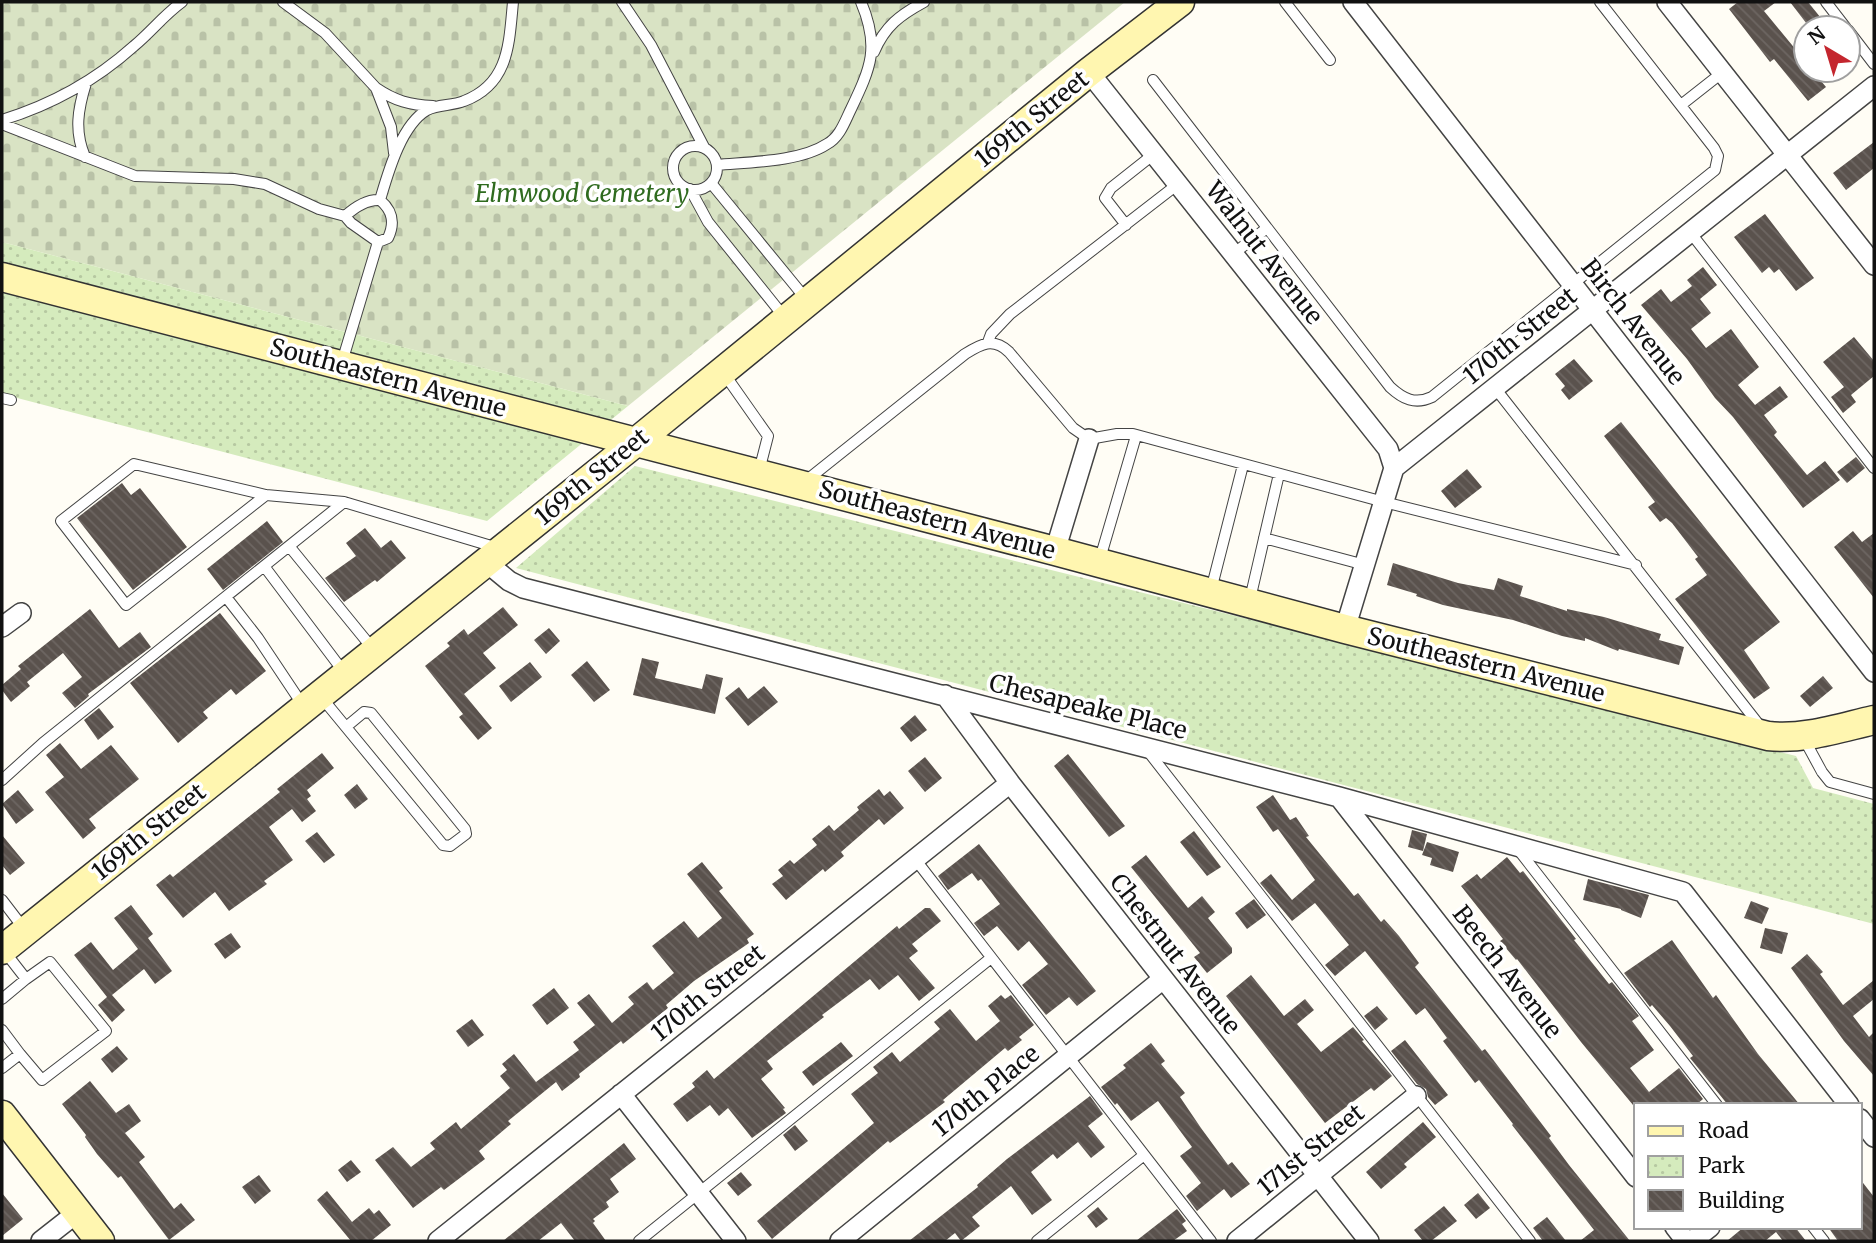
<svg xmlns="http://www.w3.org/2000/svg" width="1876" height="1243" font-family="Merriweather,serif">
<defs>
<pattern id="cemetery-stones" width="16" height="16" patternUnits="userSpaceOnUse" patternTransform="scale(1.75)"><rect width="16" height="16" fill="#d9e3c4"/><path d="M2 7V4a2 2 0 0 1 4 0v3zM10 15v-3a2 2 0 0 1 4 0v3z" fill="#b9c2a7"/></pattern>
<pattern id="park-dots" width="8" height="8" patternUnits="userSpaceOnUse" patternTransform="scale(1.75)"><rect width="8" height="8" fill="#d5ebbd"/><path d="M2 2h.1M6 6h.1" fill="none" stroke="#b6c8a1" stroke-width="1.8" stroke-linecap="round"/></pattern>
<pattern id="building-back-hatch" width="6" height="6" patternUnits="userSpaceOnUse" patternTransform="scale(1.75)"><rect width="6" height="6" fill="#5a524d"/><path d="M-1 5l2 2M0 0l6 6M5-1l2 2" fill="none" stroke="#6d6662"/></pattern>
</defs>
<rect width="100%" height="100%" fill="#fffdf5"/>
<!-- cemetery -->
<path fill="url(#cemetery-stones)" d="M2 2H1125L628 406 2 242Z"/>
<!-- park -->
<path fill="url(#park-dots)" d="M2 242 628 406 487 521 2 394Z
M635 466 1796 756 1813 788 1874 804V924L516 568Z"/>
<!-- building -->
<path fill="url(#building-back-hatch)" d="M1738 2H1776L1764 11 1806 62V70H1812L1826 87 1808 101 1774 59 1770 62 1729 9Z
M1790 2H1808L1829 28H1810Z
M1874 142V168L1846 190 1833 173Z
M1765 214 1814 278 1796 291 1779 269 1774 273 1769 267 1762 273 1734 237Z
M1703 267 1717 285 1700 299 1711 313 1691 329 1706 348 1731 329 1759 367 1738 385 1755 405 1780 386 1788 397 1764 415 1777 432 1774 435 1807 475 1825 461 1840 480 1803 508 1733 417 1715 398 1687 359 1641 305 1661 289 1671 302 1692 286 1687 280Z
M1854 337 1874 361V376L1851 395 1856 402 1843 413 1831 397 1844 387 1823 362Z
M1574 359 1593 381 1569 400 1561 390 1565 386 1555 374Z
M1621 422 1780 622 1744 650 1770 688 1754 699 1675 599 1707 575 1695 559 1698 557 1672 523 1666 518 1660 522 1648 507 1655 502 1604 436Z
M1856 457 1865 468 1847 483 1837 472Z
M1467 469 1482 487 1455 508 1441 491Z
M122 483 131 495 140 488 187 547 133 590 77 518Z
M267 521 283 542 223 590 207 569Z
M365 528 381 548 391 540 406 558 377 582 375 580 344 602 325 578 356 556 346 543Z
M1853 531 1862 542 1874 533V598L1834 547Z
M1393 563 1458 583 1494 590 1498 578 1523 586 1520 596 1567 611V609L1604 617 1661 634 1659 640 1684 647 1679 665 1619 649 1618 651 1585 638V641L1562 636 1513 620 1443 605 1416 596 1417 594 1387 585Z
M503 607 518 625 483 653 496 668 464 694 492 728 478 740 459 717 463 714 425 666 450 646 447 643 464 629 468 635Z
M90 609 119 648 140 632 151 647 88 694 89 696 75 708 62 693 82 677 63 653 27 682 30 686 11 702 2 690V685L21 669 18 666Z
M220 613 266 671 236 695 231 689 203 712 208 718 178 743 130 683Z
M549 628 560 641 546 654 534 640Z
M642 658 659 662 655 678 702 689 706 674 723 678 715 714 633 695Z
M587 661 610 690 594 702 571 675Z
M530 662 542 677 511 702 499 686Z
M1823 676 1833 688 1810 707 1800 696Z
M764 686 778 702 748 726 725 698 739 687 748 699Z
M99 708 114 727 98 740 84 720Z
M915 715 927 730 911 742 900 728Z
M60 743 81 769 111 745 139 779 89 819 96 828 83 839 45 792 64 777 46 755Z
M322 753 334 768 307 790 311 796 307 799 316 811 302 822 292 809 269 827 293 860 264 881 267 884 229 911 215 892 183 918 156 885 170 874 173 877 280 792 277 789Z
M1068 754 1125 826 1109 837 1054 766Z
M925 757 942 778 925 792 908 771Z
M357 784 368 799 355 809 344 795Z
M879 789 884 796 890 791 904 808 884 825 879 819 841 852 844 856 825 872 823 869 786 900 772 884 783 876 778 870 790 860 794 864 817 845 812 839 829 825 834 831 859 810 857 807Z
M18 790 34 810 16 824 2 804Z
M1273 795 1290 820 1296 817 1309 836 1306 837 1354 896 1358 893 1381 922 1384 919 1399 936 1419 963 1415 967 1482 1051 1485 1049 1551 1136 1549 1138 1569 1165 1630 1241H1580L1594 1230 1512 1125 1513 1124 1479 1080 1475 1083 1443 1041 1447 1038 1425 1008 1416 1015 1365 951 1335 976 1325 965 1349 945 1315 903 1292 921 1260 883 1271 874 1292 900 1315 880 1278 829 1273 832 1256 807Z
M1412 830 1427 834 1423 851 1408 847Z
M1194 831 1221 867 1207 876 1180 842Z
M317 832 335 855 324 863 305 841Z
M2 835 25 863 10 875 2 865Z
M1427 842 1459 852 1453 872 1430 865 1432 858 1422 855Z
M979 844 1096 991 1077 1006 1069 997 1046 1015 1022 985 1048 964 1029 941 1018 951 997 926 984 936 974 923 1000 904 981 879 978 881 972 873 948 890 938 876Z
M1146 855 1188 908 1202 896 1215 912 1208 918 1232 948V953L1207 973 1194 957 1200 953 1131 867Z
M1507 857 1520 873 1523 871 1576 939 1574 940 1609 984 1612 982 1639 1016 1632 1021 1654 1050 1630 1068 1649 1092 1679 1068 1703 1099 1696 1105H1633L1581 1042 1517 959 1516 960 1500 941 1503 939 1461 886 1477 874 1481 879Z
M702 862 723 888 719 891 754 934 747 939 749 943 694 981 666 1005 668 1008 623 1044 621 1041 579 1074 580 1077 562 1091 556 1082 508 1121 511 1124 479 1151 485 1159 444 1190 441 1187 413 1208 375 1160 393 1147 411 1167 435 1149 430 1143 456 1122 461 1129 510 1088 500 1076 507 1070 502 1064 514 1054 536 1082 579 1050 573 1042 595 1025 577 1003 589 994 612 1023 634 1004 628 997 647 982 653 990 674 973 652 946 684 921 698 938 722 918 687 874Z
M1588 879 1649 895 1641 918 1621 910V909L1583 900Z
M1254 899 1266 915 1247 929 1235 913Z
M1751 901 1769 908 1762 924 1744 918Z
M131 905 153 934 148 938 172 971 155 984 144 969 112 995 125 1010 112 1022 98 1005 107 997 74 955 91 942 113 970 138 949 114 918Z
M925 908H930L941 921 912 944 918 951 909 958 935 988 919 1001 898 975 879 990 870 979 822 1015 824 1017 767 1061 773 1069 761 1079 785 1108 783 1109 786 1113 752 1138 728 1108 719 1116 710 1105 687 1122 673 1104 695 1087 692 1083 707 1070 714 1079 897 926 899 929Z
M1765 928 1788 933 1782 954 1760 948Z
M231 933 241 947 225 959 214 944Z
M1672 940 1713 998 1716 995 1758 1054 1800 1105H1728L1690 1058 1693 1056 1670 1026 1652 1005 1650 1007 1624 973Z
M1807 954 1823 972 1820 974 1843 1005 1874 980V999L1853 1016 1869 1037 1874 1032V1076L1844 1041 1791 968Z
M1251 975 1284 1016 1305 999 1314 1010 1297 1024 1321 1052 1353 1027 1364 1040 1362 1041 1392 1076 1374 1091 1371 1088 1325 1123 1226 996Z
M554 988 569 1008 547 1025 532 1005Z
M1001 995 1005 999 1011 995 1034 1025 1019 1037 1022 1040 1008 1051 1005 1048 943 1100 945 1102 890 1143 888 1141 772 1239 757 1221 874 1123 851 1094 878 1073 873 1067 892 1052 900 1062 940 1029 934 1022 950 1009 976 1041 1000 1021 988 1006Z
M1377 1006 1388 1019 1375 1030 1364 1016Z
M472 1019 484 1035 468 1047 456 1031Z
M1405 1040 1448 1095 1435 1105 1428 1097 1426 1089 1417 1084 1391 1051Z
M841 1042 853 1056 813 1086 802 1072Z
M1151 1043 1165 1061 1161 1064 1185 1093 1180 1097 1201 1128 1228 1165 1232 1162 1250 1184 1231 1198 1224 1189 1197 1211 1186 1196 1201 1183 1180 1156 1192 1147 1158 1101 1131 1121 1117 1103 1115 1105 1101 1087 1126 1068 1123 1065Z
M117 1046 128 1059 112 1073 101 1059Z
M90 1081 116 1113 129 1104 141 1121 125 1133 145 1157 139 1162 174 1209 181 1203 195 1220 169 1240 121 1176 118 1178 97 1154 85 1137 86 1135 62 1104Z
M1090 1096 1103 1114 1088 1126 1105 1147 1091 1158 1078 1142 1057 1159 1053 1154 1031 1172 1052 1200 1032 1215 1011 1186 972 1217 980 1226 961 1241 955 1233 945 1241H909L978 1187 977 1185 1007 1159Z
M1423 1122 1436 1137 1404 1164 1407 1167 1381 1189 1366 1172Z
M795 1125 808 1141 795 1151 783 1135Z
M624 1143 636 1159 610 1179 619 1192 606 1202 609 1207 593 1219 595 1221 593 1223 606 1241H575L561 1223 538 1241H503Z
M351 1160 361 1172 347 1182 338 1170Z
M741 1172 752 1185 738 1196 727 1183Z
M259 1175 271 1191 255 1204 242 1187Z
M1860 1179 1874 1197V1241H1838L1828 1227H1860Z
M327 1191 352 1222 369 1208 374 1214 379 1210 391 1225 371 1241H351L317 1200Z
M2 1193 23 1219 2 1236Z
M1478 1193 1490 1208 1476 1219 1464 1205Z
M1444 1206 1457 1221 1431 1241H1423L1414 1230Z
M1098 1207 1108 1219 1096 1228 1087 1216Z
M1177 1209 1186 1221 1182 1224 1187 1231 1173 1241H1136Z
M1547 1217 1566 1241H1543L1533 1228Z
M1744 1227H1795L1806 1241H1783L1776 1232 1765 1241H1727Z"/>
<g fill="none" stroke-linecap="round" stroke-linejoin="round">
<defs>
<path id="lane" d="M283 2 325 33 376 88 391 127 394 153
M622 2 651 45 704 147
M1285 2 1330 60
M1826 2 1846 28
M1848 30 1874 64
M874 52C885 26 900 15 924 2
M1153 80 1390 387C1403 399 1415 405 1432 397L1715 170 1718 156 1714 148 1600 2
M376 88C395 101 410 105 433 106
M1681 105 1723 72
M2 120C51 105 95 81 134 46 151 32 164 15 182 2
M2 124 135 176 234 179 265 184 319 209 345 216 351 223 378 242
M673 168a22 22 0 1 1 44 0a22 22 0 1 1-44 0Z
M85 157C74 131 78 109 86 83
M717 165C748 162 800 162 827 144 840 137 845 121 851 109 871 67 880 47 861 2
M711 183 806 299
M690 189 708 222 785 318
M345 216C355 207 367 199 380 200
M1126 225 1105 198 1111 188 1154 154
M1690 232 1874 468
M1233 254 1267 228
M988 342 991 334 1010 314 1178 184
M342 362 378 242 388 238C395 223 393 211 380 200 388 173 401 125 427 110 438 104 452 106 464 101 509 84 509 44 513 2
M723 372 768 436 759 471
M1495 388 1760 726
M2 398 11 400
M807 480 965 354C981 344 993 337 1009 352L1073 428 1089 439 1117 434H1133L1384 502 1636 565
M266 495 126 605 61 521 134 464 266 495 344 502 498 548
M1264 538 1365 565
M289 546 373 649
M1099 562 1136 436
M264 566 343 671
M1211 590 1243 465
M226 597 258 638 304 707
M1250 599 1279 474
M322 698 336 715 443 845 450 846 466 834 465 829 371 713 364 712 346 727
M1803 737 1822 772 1830 782 1874 794
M1147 750 1530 1241
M2 780 43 743 344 502
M1517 848 1717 1105
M915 859 1211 1241
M2 900 25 930
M2 999 26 979
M2 1030 20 1054
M2 1068 20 1054 42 1080 106 1031 50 962 26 979 5 952
M1813 1227 1824 1241
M639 1241 991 958
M1037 1241 1144 1155"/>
<path id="street" d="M1353 2 1874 672
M1667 2 1874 265
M1089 72 1388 449 1394 468
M1055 551 1089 439
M486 562 509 581 523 588 1339 797 1683 892 1849 1105
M2 627 21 613
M1345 629 1394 468 1874 86
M945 695 1010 783 1369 1241
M1339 797 1636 1177
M621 1094 736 1241
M1860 1119 1874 1137
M1675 1227 1686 1241
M41 1241 78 1212
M438 1241 1010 783
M840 1241 1163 979
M1237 1241 1416 1096
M1692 1241 1710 1227"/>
<path id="secondary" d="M2 277 1055 551 1345 629 1768 736C1804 740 1839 728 1874 720
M2 950 636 442 1089 72 1180 2
M2 1115 100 1241"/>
</defs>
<!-- lane casing -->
<use href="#lane" stroke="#444" stroke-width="12"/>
<!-- street casing -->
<use href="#street" stroke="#444" stroke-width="22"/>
<!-- secondary casing -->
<use href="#secondary" stroke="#333" stroke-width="31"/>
<!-- lane -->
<use href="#lane" stroke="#fff" stroke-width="10"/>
<!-- street -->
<use href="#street" stroke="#fff" stroke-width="19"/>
<!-- secondary -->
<use href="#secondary" stroke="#fff6b0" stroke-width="28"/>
</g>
<g text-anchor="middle" stroke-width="7" stroke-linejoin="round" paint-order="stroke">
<!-- street labels -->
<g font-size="24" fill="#111" stroke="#fff">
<text transform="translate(1032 119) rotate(-39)" y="8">169th Street</text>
<text transform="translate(1264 253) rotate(52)" y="8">Walnut Avenue</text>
<text transform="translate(1633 322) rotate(52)" y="8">Birch Avenue</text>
<text transform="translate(1520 336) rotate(-39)" y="8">170th Street</text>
<text transform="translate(388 378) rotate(15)" y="8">Southeastern Avenue</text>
<text transform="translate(592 477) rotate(-39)" y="8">169th Street</text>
<text transform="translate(937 520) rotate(15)" y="8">Southeastern Avenue</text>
<text transform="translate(1486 665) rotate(14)" y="8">Southeastern Avenue</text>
<text transform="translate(1088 707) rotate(14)" y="8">Chesapeake Place</text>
<text transform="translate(149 832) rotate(-39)" y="8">169th Street</text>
<text transform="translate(1175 954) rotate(52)" y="8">Chestnut Avenue</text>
<text transform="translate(1507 972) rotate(52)" y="8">Beech Avenue</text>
<text transform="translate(708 993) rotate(-39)" y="8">170th Street</text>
<text transform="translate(986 1091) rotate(-39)" y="8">170th Place</text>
<text transform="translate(1311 1150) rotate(-39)" y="8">171st Street</text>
</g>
<!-- park labels -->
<g font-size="24" font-style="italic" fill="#2f6b1f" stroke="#fff">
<text x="582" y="202">Elmwood Cemetery</text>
</g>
</g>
<!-- border -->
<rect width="1876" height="1243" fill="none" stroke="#111111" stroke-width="7"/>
<!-- legend -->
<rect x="1634" y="1103" width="228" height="126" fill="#ffffff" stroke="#a0a0a0" stroke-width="2"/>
<rect x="1648" y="1126" width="35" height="10" fill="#fff6b0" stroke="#a0a0a0" stroke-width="2"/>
<text x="1698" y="1138" font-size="21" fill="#111111">Road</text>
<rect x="1648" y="1156" width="35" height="21" fill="url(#park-dots)" stroke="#a0a0a0" stroke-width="2"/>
<text x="1698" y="1173" font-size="21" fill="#111111">Park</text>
<rect x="1648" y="1190" width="35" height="21" fill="url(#building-back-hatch)" stroke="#a0a0a0" stroke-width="2"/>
<text x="1698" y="1208" font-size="21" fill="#111111">Building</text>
<!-- north arrow -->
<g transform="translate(1827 49) rotate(322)"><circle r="33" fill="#ffffff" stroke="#a0a0a0" stroke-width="2"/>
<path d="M0-5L12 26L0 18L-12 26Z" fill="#c4262e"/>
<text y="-10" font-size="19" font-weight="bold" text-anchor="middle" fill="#111111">N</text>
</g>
</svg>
